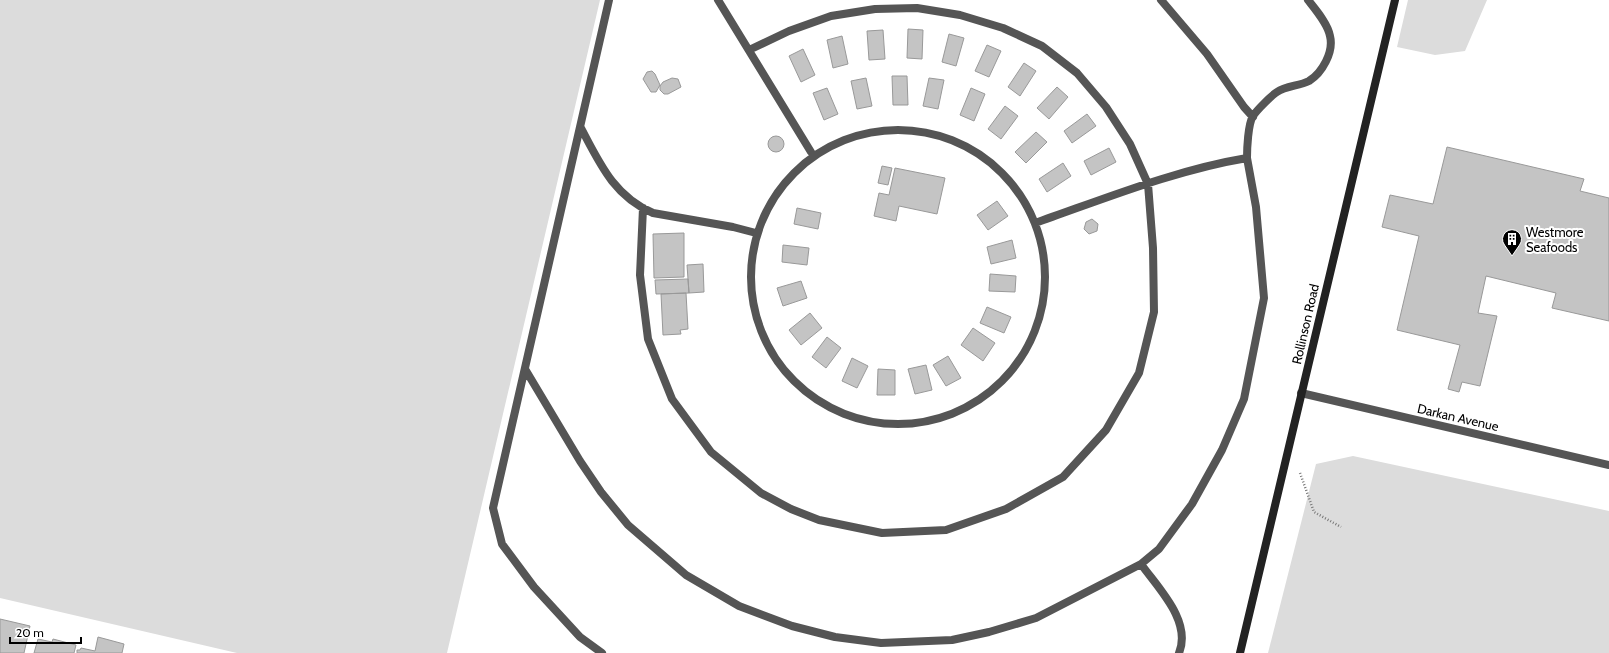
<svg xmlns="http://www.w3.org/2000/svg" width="1609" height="653" font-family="Cabin,sans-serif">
<rect width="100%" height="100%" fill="#fff"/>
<!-- green -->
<path fill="#dcdcdc" d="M0 0H600L447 653H237L0 598Z
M1408 0H1487L1465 51 1435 55 1397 47Z
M1353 456 1609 511V653H1268L1316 464Z"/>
<!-- building -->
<path fill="#c4c4c4" stroke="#999" d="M908 29 923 30 922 59 907 58Z
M883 30 885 59 869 60 867 31Z
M949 34 964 38 956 66 942 62Z
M842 36 848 64 833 68 827 40Z
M987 45 1001 51 989 77 975 71Z
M803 49 815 75 801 82 789 56Z
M1024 63 1036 71 1020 96 1008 87Z
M652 71 655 74 660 85 656 92H651L643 79 647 72Z
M892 76H907L908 105H893Z
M672 78 678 79 681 87 668 94H664L660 90V86L663 82Z
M866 78 872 106 857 109 851 81Z
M929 78 944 80 938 109 923 106Z
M1057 87 1068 97 1049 119 1037 108Z
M827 88 838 114 824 120 813 93Z
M971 88 985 94 974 121 960 115Z
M1005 106 1018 116 1001 139 988 129Z
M1087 114 1096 126 1072 143 1064 131Z
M1036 132 1047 142 1026 163 1015 152Z
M768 144a8 8 0 1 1 16 0a8 8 0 1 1-16 0Z
M1447 147 1584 179 1580 191 1609 198V321L1552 308 1556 293 1486 276 1478 313 1497 316 1480 386 1462 382 1459 392 1448 389 1460 345 1397 330 1419 236 1382 227 1390 195 1433 204Z
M1109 148 1116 162 1091 175 1084 161Z
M1063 163 1071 176 1047 192 1039 179Z
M882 166 892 168 888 185 878 183Z
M895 168 945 178 937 214 899 206 896 221 874 216 879 193 889 195Z
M997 201 1008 216 988 230 977 215Z
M797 208 821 213 818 229 794 224Z
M1092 219 1098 224 1097 231 1089 234 1084 229 1086 222Z
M684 233V277L654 278 653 234Z
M1012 240 1016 258 991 264 987 247Z
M783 245 809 248 807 265 782 262Z
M703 264 704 292 689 293 687 265Z
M990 274 1016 276 1015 292 989 291Z
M688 279 689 293 656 294 655 280Z
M801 281 807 298 783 306 777 288Z
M686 293 688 329 680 330 681 334 663 335 661 294Z
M987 307 1011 317 1004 333 980 323Z
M810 313 822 328 801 345 789 330Z
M973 328 995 343 983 361 961 345Z
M827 337 841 348 826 368 812 357Z
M948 356 961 378 946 386 933 365Z
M852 358 868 366 857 388 842 381Z
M926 365 932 390 915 394 908 369Z
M878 369 895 370V395H877Z
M0 619 30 626 24 653H0Z
M98 637 124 644 122 653H77V650H80L81 648 95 651Z
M38 639 52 642 53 639 76 645 74 653H34Z"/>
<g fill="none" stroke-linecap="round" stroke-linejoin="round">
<!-- path -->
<path stroke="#777" stroke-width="2.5" stroke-dasharray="1 2" stroke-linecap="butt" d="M1300 473 1314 512 1341 527"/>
<!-- lane -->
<path stroke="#555" stroke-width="8" d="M718 0 811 152
M1161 0 1207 54 1244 107 1253 117
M581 128C600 164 614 196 653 213L733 227 756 233
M751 277a147 147 0 1 1 294 0a147 147 0 1 1-294 0Z
M643 208 640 275 648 339 672 399 711 452 761 493 791 509 819 520 882 533 946 530 1006 509 1063 477 1106 430 1139 373 1154 312 1153 248 1148 184 1130 144 1106 107 1077 73 1042 46 1003 28 960 15 917 8 875 9 831 16 789 31 749 50
M1035 223C1104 199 1175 170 1247 158 1247 149 1248 124 1253 116 1257 110 1271 96 1277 92 1286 86 1299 86 1309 81 1322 73 1334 52 1330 36 1328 24 1316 10 1308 0
M525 369 580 461 601 492 628 525 686 575 739 606 792 626 835 637 881 643 952 640 989 632 1036 618 1141 564 1159 549 1192 504 1222 450 1244 399 1264 298 1256 207 1247 158
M1141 564C1158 588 1192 621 1179 653
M602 653 580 637 534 587 502 544 493 508 609 0"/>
<!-- street -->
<path stroke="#555" stroke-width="8" d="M1301 393 1609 465"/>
<!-- secondary -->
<path stroke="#222" stroke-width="8" d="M1240 653 1395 0"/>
</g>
<!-- icons -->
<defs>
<symbol id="building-pin" viewBox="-11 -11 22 30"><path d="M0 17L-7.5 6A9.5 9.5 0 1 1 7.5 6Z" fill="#000" stroke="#fff"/><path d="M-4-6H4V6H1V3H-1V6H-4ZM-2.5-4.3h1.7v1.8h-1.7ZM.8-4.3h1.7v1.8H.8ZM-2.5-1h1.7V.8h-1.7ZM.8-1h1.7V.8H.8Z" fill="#fff"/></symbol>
</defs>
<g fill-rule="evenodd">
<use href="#building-pin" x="1501" y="228" width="22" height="30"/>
</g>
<g text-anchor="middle" stroke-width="4" stroke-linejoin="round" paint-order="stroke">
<!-- poi labels -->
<g font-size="13" fill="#000" stroke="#fff" text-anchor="start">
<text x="1526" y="237">Westmore<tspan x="1526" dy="15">Seafoods</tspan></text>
</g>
<!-- street labels -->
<g font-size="13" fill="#000" stroke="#fff">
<text transform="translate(1305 324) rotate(-77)" y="5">Rollinson Road</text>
<text transform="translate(1458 417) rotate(13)" y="5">Darkan Avenue</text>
</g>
</g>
<!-- scale -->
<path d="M10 637v6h71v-6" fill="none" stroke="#000000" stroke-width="2"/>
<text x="16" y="637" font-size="12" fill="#000000" stroke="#ffffff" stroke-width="3" paint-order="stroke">20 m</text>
</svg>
